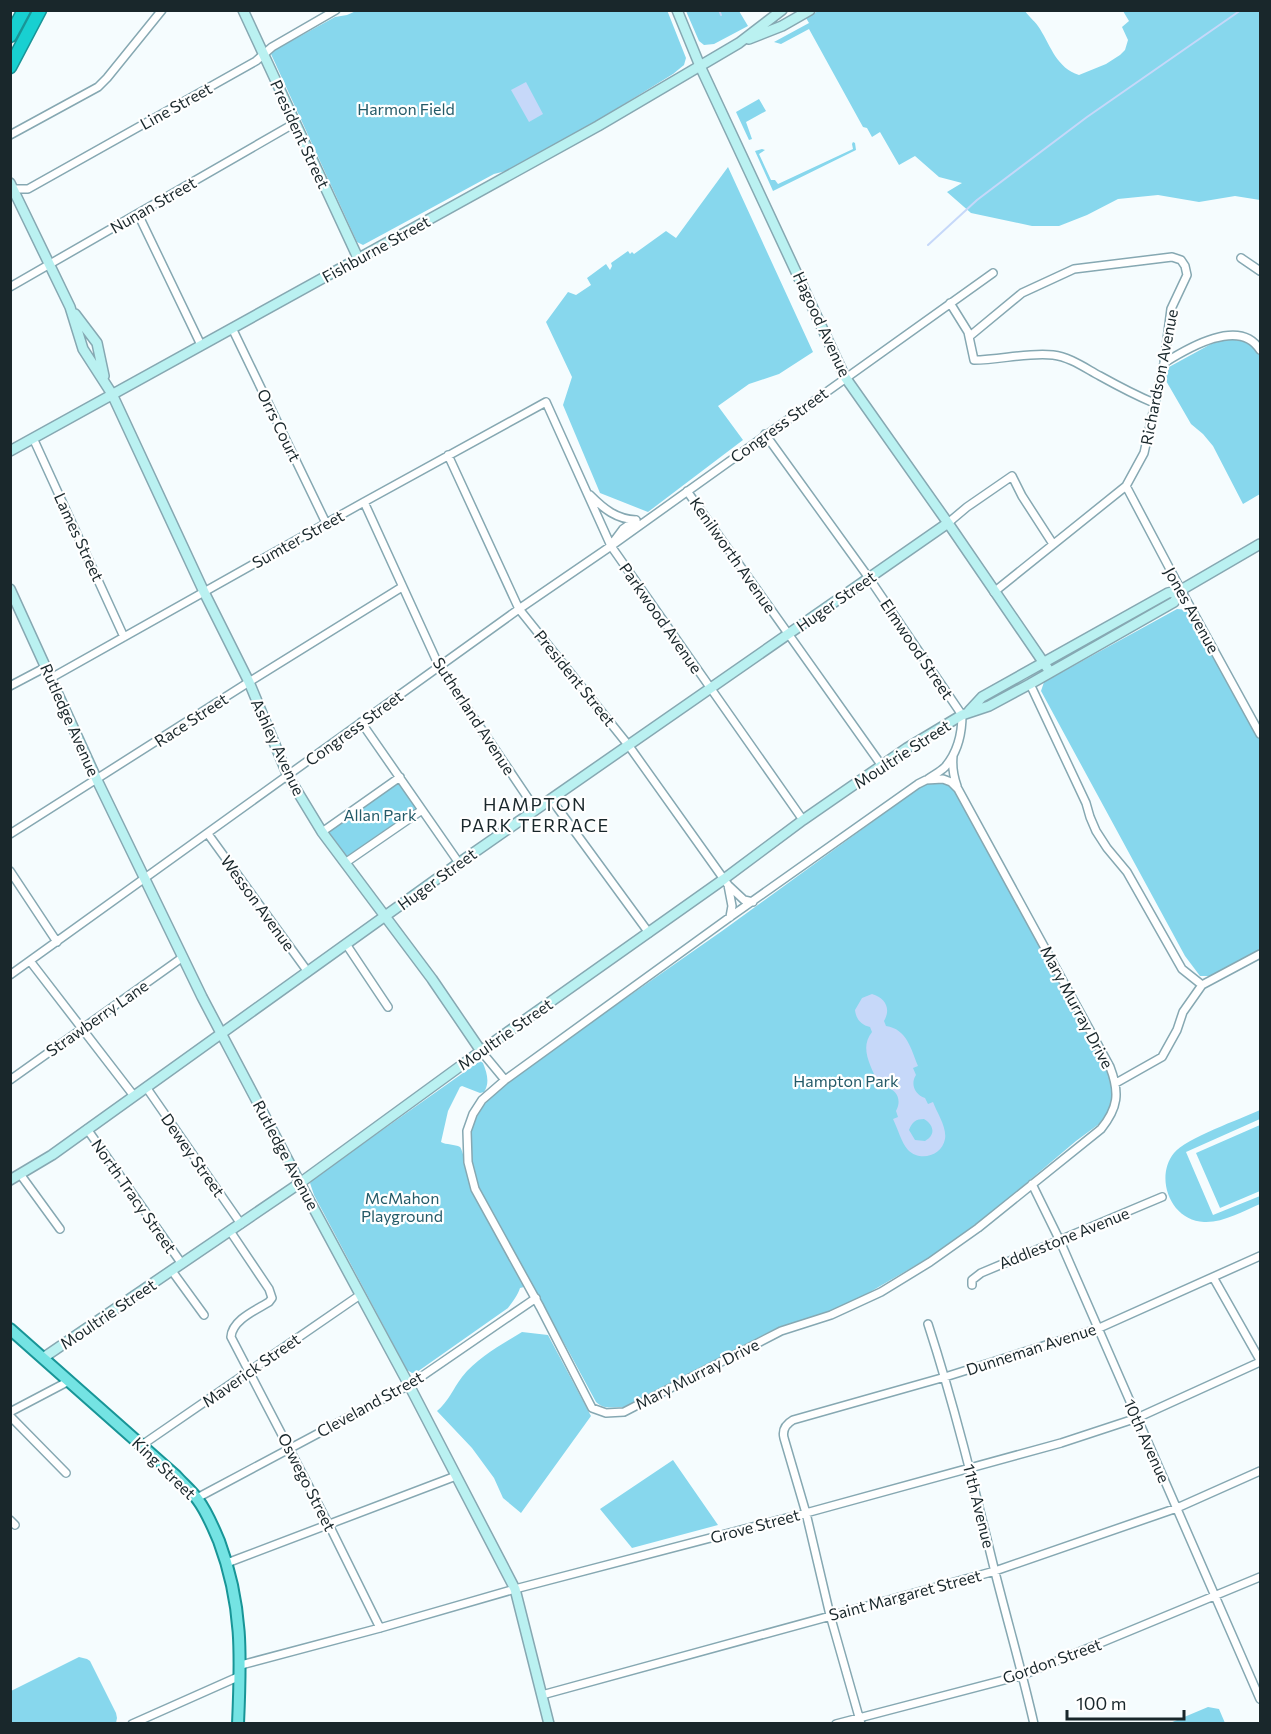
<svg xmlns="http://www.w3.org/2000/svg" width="1271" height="1734" font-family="Commissioner,sans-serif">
<rect width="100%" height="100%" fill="#f5fcfe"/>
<!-- green -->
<path fill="#87d7ed" d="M667 10 686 58 684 65 673 74 577 133 510 170 494 174 363 245 357 242 271 54 275 50 335 17 347 15 356 11Z
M820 10 1025 11C1029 17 1036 22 1040 29 1051 47 1057 68 1079 75L1106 64 1120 55 1125 50 1128 40 1122 27 1129 21 1123 11H1260V200L1235 196 1199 202 1158 195 1118 199 1087 215 1059 226H1032L971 213 947 192 962 183 939 177 915 156 899 165 880 132 872 137 867 128 863 127 809 29 781 44 774 42 809 23 806 18Z
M686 11H739L748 26 714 44 704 45 699 41Z
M759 99 766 111 746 122 752 139 749 140 736 112Z
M853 142 855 143 856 150 773 191 755 151 762 149 765 150 759 154 771 180H775L778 184 853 149 852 144Z
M728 167 813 352 779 374 749 384 718 406 743 440 648 512 600 493 563 405 572 377 546 322 568 292 576 295 591 285 587 278 606 264 610 270 612 266 611 263 628 251 630 254 632 252 634 254 666 231 676 238Z
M1229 339C1245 341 1252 343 1260 356V494L1243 504 1213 446 1203 434 1191 424 1165 379 1169 367 1211 344Z
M1177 609 1190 610 1260 739V950L1212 976H1200L1185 956 1041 691 1044 682Z
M399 781 419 809 346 859 325 833Z
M939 782 949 785 956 792 1108 1072 1112 1082V1100L1108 1112 1099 1124 1076 1141 984 1219 954 1242 930 1257 858 1299 834 1310 779 1327 624 1407C613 1407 604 1410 596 1402L569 1352 478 1188C475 1179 472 1169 470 1160 465 1127 482 1103 506 1082L722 931 919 788 927 784Z
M480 1061 483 1063C487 1073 490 1083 484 1092L480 1093 462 1086 460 1087 448 1111 441 1142C446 1145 455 1144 460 1147 463 1149 470 1184 473 1191L523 1281 524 1287 520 1288C518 1295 513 1301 508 1308L417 1372 412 1373 407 1370 314 1195 310 1183 313 1179Z
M1260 1110V1119L1186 1152 1213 1215 1260 1196V1204C1243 1211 1223 1223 1204 1222 1171 1221 1154 1178 1174 1153 1186 1138 1241 1119 1260 1110Z
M1260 1125V1191L1220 1208 1196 1153Z
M522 1332 548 1335 591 1416 521 1513 503 1498 494 1478 472 1448 437 1411C448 1402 453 1389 462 1377 478 1357 501 1345 522 1332Z
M673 1460 718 1525 632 1548 600 1509Z
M79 1657 87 1659 90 1661 116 1713 117 1718 116 1723H11V1691Z
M1208 1707 1219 1709 1225 1723H1170Z"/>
<!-- water -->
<path fill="#c6d8f9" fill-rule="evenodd" d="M526 82 543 114 529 122 511 90Z
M872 994C886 998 891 1009 884 1021L886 1026C907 1029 911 1049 918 1066L913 1068 916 1075C910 1084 915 1095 925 1098L928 1104 933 1102C937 1113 947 1127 945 1139 942 1156 920 1162 908 1150 901 1142 898 1129 893 1119L898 1117 896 1111C902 1100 897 1090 886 1087L883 1081 878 1083C871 1066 859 1048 872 1032L870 1027C861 1025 856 1019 855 1010L862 998ZM924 1119C934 1125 936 1135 925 1141L915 1140 909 1130C912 1122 916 1119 924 1119Z"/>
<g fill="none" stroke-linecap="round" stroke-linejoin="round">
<!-- stream -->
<path stroke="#c6d8f9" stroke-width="2" d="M719 10 721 15
M928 245 977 200 1087 117 1241 10"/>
<defs>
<path id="street" d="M10 135 98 87 107 78 162 10
M10 191 14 189H28L256 61 272 47 336 10
M138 214 201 345
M1241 258 1260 271
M10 287 295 123
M950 303 968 332 974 360C1000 360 1028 352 1053 355 1070 357 1085 368 1100 376 1118 386 1135 395 1154 403
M232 328 326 523
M970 336 1022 293 1074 269 1172 257 1181 260 1185 266 1187 275 1171 309 1164 363 1144 453 1126 486 994 592
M1164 363C1188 348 1240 317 1260 350
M765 434 869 578 962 715C962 734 957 753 945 767 940 772 933 775 928 779
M33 438 124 637
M448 455 519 609 629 746 728 885 744 900 753 902
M1126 486 1181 590 1260 734
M687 491 882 766
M590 495C604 509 616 519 636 520
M364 502 439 666 536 810
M948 523 967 507 1012 476 1022 496 1053 544
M614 541 623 529 636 520
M51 678 364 502 546 402 611 546 803 820
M1030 684 1086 803 1090 817 1096 831 1107 848 1127 872 1182 969 1202 985
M10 686 46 667
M361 722 459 863
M953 756C952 766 953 775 957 786
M943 779 951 782 958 789 1110 1067C1120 1093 1118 1108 1101 1129L978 1228 930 1262 881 1292 831 1315 781 1331 624 1412 606 1413 592 1408 540 1307 475 1189 468 1162 467 1131 473 1114 482 1100 505 1080 730 917 918 784 926 780Z
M551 799 649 933
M322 832 400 777
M10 834 249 682 402 587
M208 834 308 972
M345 863 422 810
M10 871 57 942
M728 885 732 906 730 917
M346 944 388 1007
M30 961 134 1096
M10 975 519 609 611 546 993 273
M481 1051 505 1080
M10 1080 183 957
M1116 1083 1162 1057 1177 1030 1183 1012 1202 985 1260 954
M146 1087 241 1224
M87 1129 182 1264
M20 1174 60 1229
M1032 1184 1060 1241 1260 1699
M230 1231 269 1289 272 1298 269 1302C256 1310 232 1320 231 1337L329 1525 380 1628
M172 1271 204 1315
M1213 1277 1260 1360
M972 1285V1280L981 1273 1162 1197
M928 1324C954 1404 974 1486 994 1568 1007 1620 1022 1671 1034 1724
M10 1412 69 1381
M10 1416 66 1473
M142 1445 360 1295
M197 1498 409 1385 536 1298
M10 1520 15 1525
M227 1563 456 1476
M241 1665 380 1628 515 1589 806 1513 1061 1443 1137 1418 1260 1362
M542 1695 995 1571 1177 1508 1260 1471
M132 1724 240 1676
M836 1724 1023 1675 1260 1577
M861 1724 830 1615 806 1513 784 1438C782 1430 786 1424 793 1420L945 1377 1097 1329 1260 1256"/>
<path id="secondary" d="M243 10 358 258
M677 10 700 66 845 377 948 523 1050 672
M749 39 782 26 810 10
M10 183 70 307 83 349 112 394 204 592 249 682 288 776 322 832 432 979 481 1051
M75 314 97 343 104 376
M10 451 598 126 739 43 782 10
M10 589 97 780 202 997 300 1183 409 1385 515 1589 549 1724
M969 711 982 697 1168 593 1181 590 1260 544
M10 1180 52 1155 459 863 948 523
M43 1358 300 1183 481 1051 724 879 803 820 907 748 962 715 989 706 1030 684 1174 602 1181 590"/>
<path id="primary" d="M10 1329 176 1476C183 1484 192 1491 198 1500 207 1512 213 1527 219 1541 243 1605 241 1657 238 1724"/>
<path id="highway" d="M10 36 24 10
M10 67 40 10"/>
</defs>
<!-- street casing -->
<use href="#street" stroke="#86a8b2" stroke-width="10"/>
<!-- secondary casing -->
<use href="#secondary" stroke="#86a8b2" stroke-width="12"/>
<!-- primary casing -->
<use href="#primary" stroke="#189597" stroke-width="14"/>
<!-- highway casing -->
<use href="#highway" stroke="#189597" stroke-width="15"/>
<!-- street -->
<use href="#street" stroke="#fff" stroke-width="7"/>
<!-- secondary -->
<use href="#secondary" stroke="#baf1f1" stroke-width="9"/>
<!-- primary -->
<use href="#primary" stroke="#74e3e3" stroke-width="10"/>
<!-- highway -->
<use href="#highway" stroke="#18d0d1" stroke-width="12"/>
</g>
<g text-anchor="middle" stroke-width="4.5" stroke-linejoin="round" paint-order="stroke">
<!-- street labels -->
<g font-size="16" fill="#19272b" stroke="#fff">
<text transform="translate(176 106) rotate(-29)" y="6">Line Street</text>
<text transform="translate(300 134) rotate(65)" y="6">President Street</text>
<text transform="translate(153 205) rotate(-30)" y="6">Nunan Street</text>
<text transform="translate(376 249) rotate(-29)" y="6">Fishburne Street</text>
<text transform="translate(822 324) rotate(65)" y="6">Hagood Avenue</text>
<text transform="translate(1159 377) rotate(-79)" y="6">Richardson Avenue</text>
<text transform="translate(279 425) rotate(64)" y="6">Orrs Court</text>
<text transform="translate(779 425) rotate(-36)" y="6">Congress Street</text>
<text transform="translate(79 537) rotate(65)" y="6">Lames Street</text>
<text transform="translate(298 539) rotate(-29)" y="6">Sumter Street</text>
<text transform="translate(733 555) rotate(55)" y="6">Kenilworth Avenue</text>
<text transform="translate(836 601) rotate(-35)" y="6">Huger Street</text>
<text transform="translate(1192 610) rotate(61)" y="6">Jones Avenue</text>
<text transform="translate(661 618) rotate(55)" y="6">Parkwood Avenue</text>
<text transform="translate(917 649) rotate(56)" y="6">Elmwood Street</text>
<text transform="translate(575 678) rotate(51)" y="6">President Street</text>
<text transform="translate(474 716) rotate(57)" y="6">Sutherland Avenue</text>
<text transform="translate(70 720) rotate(66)" y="6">Rutledge Avenue</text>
<text transform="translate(191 720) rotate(-33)" y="6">Race Street</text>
<text transform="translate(354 728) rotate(-36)" y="6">Congress Street</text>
<text transform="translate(278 747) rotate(65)" y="6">Ashley Avenue</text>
<text transform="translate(902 754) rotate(-33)" y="6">Moultrie Street</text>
<text transform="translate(437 879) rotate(-36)" y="6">Huger Street</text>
<text transform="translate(258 903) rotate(54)" y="6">Wesson Avenue</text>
<text transform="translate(1077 1007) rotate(62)" y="6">Mary Murray Drive</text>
<text transform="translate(97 1018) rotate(-35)" y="6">Strawberry Lane</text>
<text transform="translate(505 1034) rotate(-35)" y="6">Moultrie Street</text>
<text transform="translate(193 1155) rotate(55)" y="6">Dewey Street</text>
<text transform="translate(286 1155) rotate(62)" y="6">Rutledge Avenue</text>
<text transform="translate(134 1196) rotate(55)" y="6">North Tracy Street</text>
<text transform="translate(1064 1238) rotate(-22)" y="6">Addlestone Avenue</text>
<text transform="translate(108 1314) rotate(-34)" y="6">Moultrie Street</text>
<text transform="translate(1031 1349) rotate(-18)" y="6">Dunneman Avenue</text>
<text transform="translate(251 1370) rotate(-35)" y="6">Maverick Street</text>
<text transform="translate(697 1374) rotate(-27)" y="6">Mary Murray Drive</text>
<text transform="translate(370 1404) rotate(-29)" y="6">Cleveland Street</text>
<text transform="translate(1147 1441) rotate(66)" y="6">10th Avenue</text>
<text transform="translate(164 1468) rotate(44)" y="6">King Street</text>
<text transform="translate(307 1482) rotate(63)" y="6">Oswego Street</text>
<text transform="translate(979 1506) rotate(76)" y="6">11th Avenue</text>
<text transform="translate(755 1526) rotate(-15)" y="6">Grove Street</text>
<text transform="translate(905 1595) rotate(-15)" y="6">Saint Margaret Street</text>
<text transform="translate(1052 1661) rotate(-20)" y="6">Gordon Street</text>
</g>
<!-- park labels -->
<g font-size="16" fill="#235a68" stroke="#fff">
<text x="406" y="115">Harmon Field</text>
<text x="380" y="821">Allan Park</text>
<text x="846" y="1087">Hampton Park</text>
<text x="402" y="1204">McMahon<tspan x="402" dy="18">Playground</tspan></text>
</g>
<!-- neighbourhood labels -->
<g font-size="18" letter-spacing="1.5" fill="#19272b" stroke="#fff">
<text x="535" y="811">HAMPTON<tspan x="535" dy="21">PARK TERRACE</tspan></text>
</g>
</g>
<!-- border -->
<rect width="1271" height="1734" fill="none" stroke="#19272b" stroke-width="24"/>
<!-- scale -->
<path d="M1067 1710v9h117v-9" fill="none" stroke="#19272b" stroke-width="3"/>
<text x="1076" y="1710" font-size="18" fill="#19272b" stroke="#ffffff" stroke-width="4.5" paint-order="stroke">100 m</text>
</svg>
